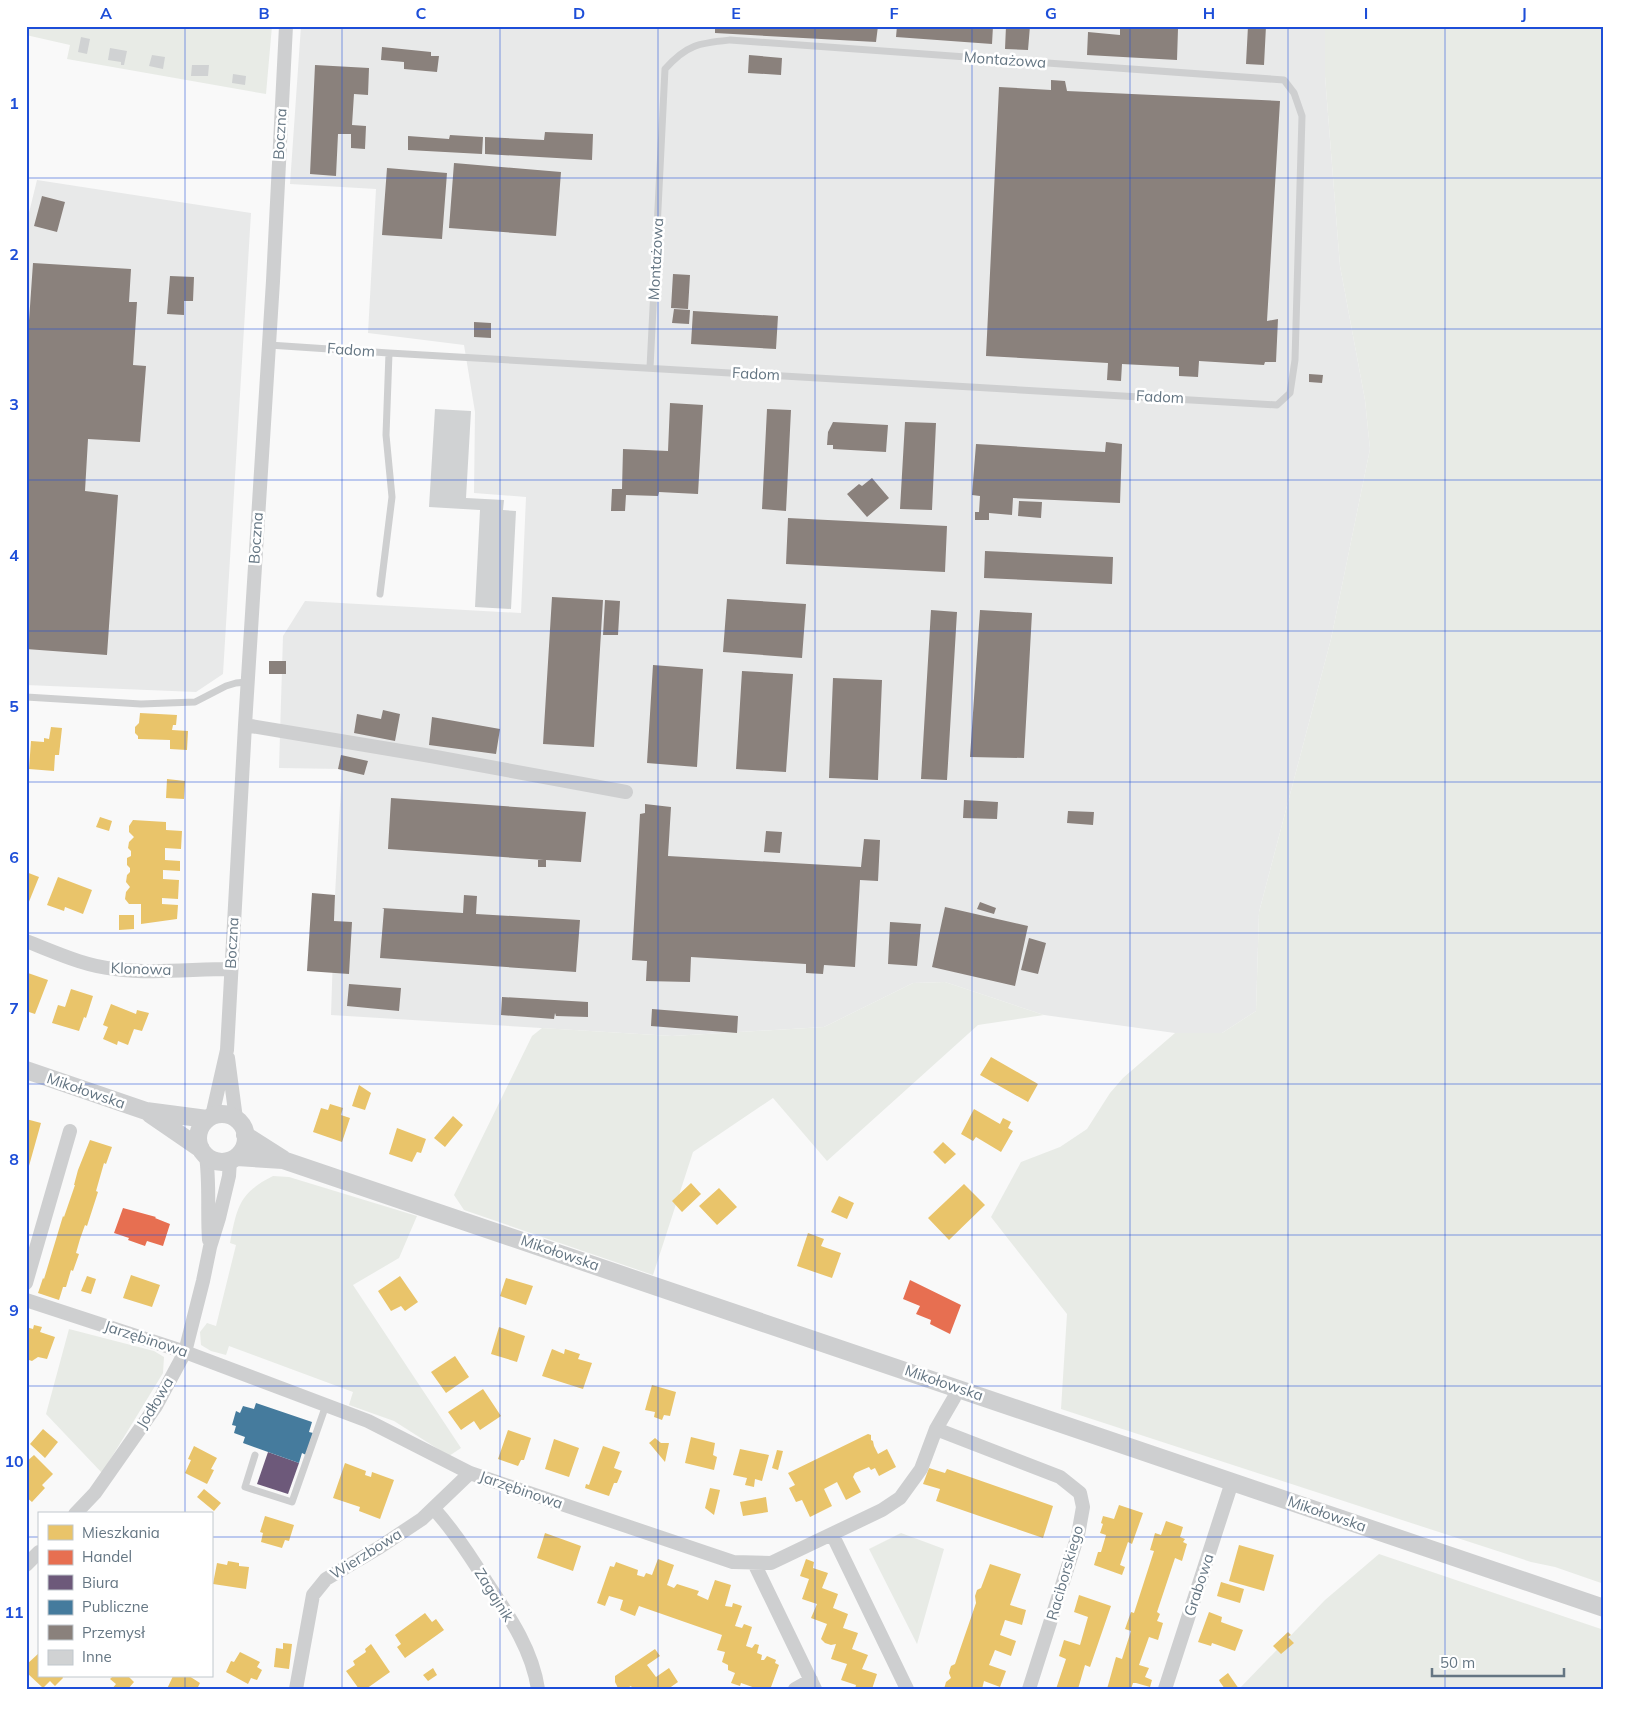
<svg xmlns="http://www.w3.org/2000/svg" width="1630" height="1715" font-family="Mulish,sans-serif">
<rect width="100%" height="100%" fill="#f9f9f9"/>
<!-- built -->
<path fill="#e8e9e9" d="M301 26H1325V76L1340 266 1365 400 1370 449 1331 639 1259 912 1256 1011 1222 1033H1175L1044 1015 945 982 913 983 824 1027 672 1036 331 1015 335 895 342 769 279 768 283 636 305 601 521 613 526 497 474 493 475 412 464 345 368 333 376 189 290 184Z
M37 180 251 213 223 674 196 692 26 685V225Z"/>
<!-- green -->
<path fill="#e8ebe6" d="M26 26H272L266 94 67 59 70 45 26 35Z
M1325 26H1604V1584L1555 1567 1531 1562 1061 1409 1067 1314 991 1217 1021 1162 1060 1147 1087 1129 1110 1093 1123 1078 1175 1033H1222L1256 1011 1259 912 1331 639 1370 449 1365 400 1340 266 1325 76Z
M945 982 1044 1015 978 1025 827 1161 773 1098 693 1152 653 1275 464 1210 454 1195 532 1036 542 1028 672 1036 824 1027 913 983Z
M273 1176 289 1177 417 1216 399 1258 353 1285 461 1448 449 1456 394 1421 349 1405 353 1392 229 1346 226 1355 211 1351 201 1345 200 1332 207 1323 216 1326 236 1245 230 1243C237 1207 239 1193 273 1176Z
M69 1329 154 1351 164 1357 163 1373 102 1473 46 1414Z
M901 1533 944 1549 917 1644 869 1549Z
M1379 1554 1604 1630V1689H1239L1325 1600Z"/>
<!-- homes -->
<path fill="#e9c46a" d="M140 713 177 715 176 725H173L172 730 188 731 187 750 170 749V740L138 739V736L135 733V727L139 723Z
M51 727 62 728 59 755H55L54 771 29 769 31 741 44 742V738L49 739Z
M167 779 185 781 184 799 166 798Z
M100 817 112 821 109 831 96 827Z
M133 820 166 822V830L182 831 181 849 165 848V860L180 861V871L163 870V879L179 880 178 899 162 898V904L178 905 177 919 141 924V904H129L125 899 126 892 130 887 126 882 127 875 130 872V868L127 865V858L131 856V851L128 848 129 842 134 837 129 832V826Z
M26 872 39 877 26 909Z
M58 877 92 890 83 914 65 907 64 911 47 905Z
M119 915H134V929L119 930Z
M28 973 48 980 35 1014 26 1011V978Z
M71 989 93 996 86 1018 84 1017 79 1031 52 1023 58 1005 65 1007Z
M111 1004 136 1014 137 1010 149 1013 142 1031 134 1029 128 1045 118 1041 117 1045 103 1039 108 1027 103 1025Z
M991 1057 1038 1084 1028 1102 980 1075Z
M359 1085 371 1093 365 1110 352 1106Z
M330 1104 343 1108 341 1115 350 1118 342 1142 313 1132 321 1108 328 1110Z
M974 1109 1000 1124 1003 1118 1011 1122 1008 1128 1013 1131 1001 1152 976 1137 973 1141 961 1134Z
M453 1116 463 1125 445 1147 434 1138Z
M26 1119 41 1123 27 1173H26Z
M397 1128 426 1139 421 1153 417 1152 412 1162 389 1154Z
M90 1140 112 1147 106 1164 104 1163 96 1191 98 1192 87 1226 85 1225 80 1239 76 1253 79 1254 73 1271 71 1270 66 1287H63L59 1300 38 1293 43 1278 44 1279 63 1216 64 1217 75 1185H74L78 1170Z
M943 1142 956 1154 945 1164 933 1152Z
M691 1183 701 1194 682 1212 672 1201Z
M964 1184 985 1205 949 1240 928 1218Z
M719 1188 737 1207 717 1225 699 1206Z
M839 1196 854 1203 847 1219 831 1212Z
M808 1233 824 1239 821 1246 841 1253 832 1278 797 1266Z
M131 1275 160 1285 152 1307 123 1298Z
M87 1276 96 1279 91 1294 81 1291Z
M400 1276 418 1302 405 1311 401 1306 391 1311 378 1291Z
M506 1278 533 1286 526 1305 500 1296Z
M34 1325 42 1327 40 1332 55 1337 47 1359 38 1357 32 1361 26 1359V1327L33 1329Z
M499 1327 525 1336 517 1362 491 1354Z
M552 1349 564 1354 565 1349 580 1354 578 1359 592 1363 583 1389 542 1376Z
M455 1356 469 1377 446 1393 431 1372Z
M652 1385 676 1392 670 1416 664 1415 662 1420 654 1417 655 1412 645 1410Z
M483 1389 501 1416 480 1430 474 1421 461 1430 448 1412Z
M43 1429 58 1442 45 1458 30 1444Z
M508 1430 531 1438 524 1460H521L518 1466 498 1459Z
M868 1434 871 1435V1440L873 1441 874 1446 878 1454 887 1449 896 1467 879 1476 875 1468 871 1470 869 1467 855 1473 853 1477 861 1492 846 1500 837 1482 824 1489 832 1506 810 1517 802 1500 796 1502 789 1488 795 1485 788 1473Z
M691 1437 715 1443 713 1455 717 1457 714 1470 685 1463Z
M655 1438 661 1443H669L665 1462 650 1444 649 1443Z
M554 1439 579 1448 569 1477 545 1469Z
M194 1446 217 1458 211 1469 214 1470 207 1484 185 1473 191 1460 188 1459Z
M603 1446 620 1452 614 1468 622 1471 617 1483H614L609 1496 585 1488 586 1484 589 1485Z
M740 1449 769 1455 762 1481 755 1479 754 1487 745 1485 747 1478 733 1475Z
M777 1450 783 1451 778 1470 772 1468Z
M34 1455 53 1474 42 1485 45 1488 32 1502 26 1497V1462Z
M345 1463 366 1471 365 1475 371 1477 372 1472 394 1480 380 1519 359 1511 360 1507 333 1498Z
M929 1468 945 1473 947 1469 1053 1506 1043 1538 936 1501 940 1489 923 1484Z
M710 1488 720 1490 714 1515 705 1508Z
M204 1489 221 1503 214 1511 197 1497Z
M766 1497 768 1512 743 1516 740 1502Z
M1119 1505 1143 1513 1132 1544 1128 1542 1120 1565 1125 1567 1122 1575 1094 1565 1098 1552H1101L1106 1535 1100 1533 1103 1524 1101 1523 1103 1516 1114 1519Z
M265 1516 294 1525 289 1541 285 1540 282 1548 261 1542 263 1533 260 1532Z
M1166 1521 1183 1527 1180 1537 1185 1539 1183 1542 1187 1544 1182 1561 1175 1558 1157 1612 1160 1614 1157 1621 1163 1623 1158 1640 1149 1637 1139 1665 1149 1668 1145 1677 1152 1680 1150 1687 1136 1683H1133L1131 1689H1107L1116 1657 1122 1659 1131 1631 1125 1629 1131 1612 1134 1613 1154 1551 1150 1550 1155 1533 1161 1535Z
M545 1533 581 1546 573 1571 537 1558Z
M1239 1545 1274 1555 1264 1591 1229 1581Z
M658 1559 674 1565 667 1585 674 1588 677 1584 699 1591 697 1595 708 1600 715 1580 731 1585 725 1606 732 1607 733 1603 742 1606 735 1626 742 1628 744 1624 752 1627 746 1646 752 1648 755 1644 759 1645 757 1653 762 1655 761 1660H764L767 1656 776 1660 775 1663 779 1665 771 1687 767 1689H758L744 1684 741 1683 740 1686 731 1683 735 1673 728 1670V1665L722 1662 725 1652 717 1650 722 1635 639 1606 635 1616 620 1610 623 1600 609 1596 605 1606 597 1603 610 1566 614 1567 616 1562 638 1570 637 1575 644 1577 646 1573 652 1575Z
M806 1559 814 1562 813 1568 828 1573 822 1588 838 1594 833 1608 848 1614 843 1628 858 1633 852 1649 868 1655 862 1669 877 1674 872 1689H855L856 1685 841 1680 847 1664 831 1659 836 1644 831 1645 825 1643 821 1639 827 1624 811 1618 817 1604 802 1599 809 1579 800 1576Z
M228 1561 239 1563V1566L249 1567 246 1589 213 1584 217 1563 227 1565Z
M990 1564 1021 1574 1010 1605 1026 1610 1022 1625 1005 1620 1000 1635 1016 1641 1011 1656 995 1650 989 1665 1006 1671 1000 1687 984 1681 982 1689H944L946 1682 951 1678 949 1673 950 1669 951 1666 955 1664 976 1603 975 1596 977 1590 981 1588Z
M1221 1582 1244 1589 1240 1603 1217 1596Z
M1079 1595 1111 1606 1090 1667 1085 1665 1078 1689H1056L1066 1659 1059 1656 1064 1640 1080 1645 1088 1617 1074 1612Z
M1209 1612 1222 1617 1221 1622 1243 1630 1235 1651 1212 1643 1211 1646 1198 1642Z
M425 1613 432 1622 436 1619 444 1630 405 1658 397 1647 401 1644 395 1635Z
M1288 1632 1291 1635 1288 1637 1294 1643 1281 1654 1273 1646Z
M283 1643 292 1644 289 1669 274 1667 276 1648 283 1649Z
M371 1644 390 1672 366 1689H359L346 1671 355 1665 353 1661 366 1652 365 1649Z
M655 1649 660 1656 647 1665 656 1677 669 1668 678 1682 668 1689H633L631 1686 626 1689 618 1688 615 1682V1676Z
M240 1652 260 1662 257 1667 262 1670 257 1680 251 1678 248 1684 226 1672 231 1661 234 1662Z
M39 1653V1676H62L63 1678 55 1686 50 1681 43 1688 26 1672V1665Z
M433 1668 437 1675 428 1681 423 1675Z
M1228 1673 1239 1689H1225L1220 1682 1219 1680Z
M113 1676H128L134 1682 128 1689H112L116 1684 110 1679Z
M173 1676H189L200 1683 197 1689H167Z"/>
<!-- shops -->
<path fill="#e76f51" d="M123 1208 156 1217 155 1218 170 1224 163 1246 147 1241 145 1246 128 1240 129 1238 114 1233Z
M910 1280 961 1305 950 1334 930 1324 931 1320 916 1314 920 1306 903 1299Z"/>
<!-- offices -->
<path fill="#6d597a" d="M268 1452 299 1463 288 1494 257 1484Z"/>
<!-- public -->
<path fill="#457b9d" d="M256 1403 312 1422 309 1432 313 1433 306 1455 302 1453 299 1463 243 1443 245 1437 234 1433 236 1426 232 1425 236 1411 240 1413 243 1406 254 1409Z"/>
<!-- industry -->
<path fill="#8a817c" d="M715 26H878L876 42 715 33Z
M897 26H993L992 44 896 37Z
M1006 26H1030L1028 50 1005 49Z
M1120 26H1162V29H1178L1177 60 1087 55 1088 32 1120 35Z
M1248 26H1266L1264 65 1246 64Z
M382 47 431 52V56H439L437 72 404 69V62L381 60Z
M749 55 782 58 781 75 748 73Z
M315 65 369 68 368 95 354 94 352 125 366 126 365 149 351 148V134H338L336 176 310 174Z
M1051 80 1065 81 1067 91 1280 101 1267 321 1278 319 1276 362H1265L1264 365 1199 361 1198 377 1179 376V367L1122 364 1121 381 1107 380 1108 363 986 356 999 87 1051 90Z
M545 132 593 134 592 160 485 154V137L544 140Z
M450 135 483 137 482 154 408 150V136L449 139Z
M454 163 561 172 556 236 449 228Z
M387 168 447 173 442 239 382 235Z
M42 196 65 202 57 232 34 226Z
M33 263 131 269 129 302H137L133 365 146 366 140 442 88 439 85 491 118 495 107 655 26 649V364Z
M673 274 690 275 688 309 671 308Z
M170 276 194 277 193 301H184V315L167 314Z
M674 309 690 310 689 324 672 323Z
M693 311 778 316 776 349 691 344Z
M474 322 491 323V338L474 337Z
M1309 374 1323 375 1322 383 1309 382Z
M670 403 703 405 698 494 659 492 658 496 626 495 625 511H611L612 489H622L623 449 668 451Z
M767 409 791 410 786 511 762 509Z
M833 422 888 425 886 452 833 449V445H827L828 432Z
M905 422 936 423 932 510 900 509Z
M1106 442 1122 444 1120 503 1013 498 1012 515 989 513V520H975V512H979L980 496 972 495 976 444 1105 452Z
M872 478 889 498 867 517 847 494 859 484 862 486Z
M1019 501 1042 502 1041 518 1018 516Z
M788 518 947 526 945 572 786 564Z
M985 551 1113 557 1112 584 984 578Z
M552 597 603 600 594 747 543 744Z
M727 599 806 604 802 658 723 652Z
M605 600 620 601 618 635H603Z
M931 610 957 612 947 780 921 779Z
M980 610 1032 613 1024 758 970 757Z
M269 661H286V674H269Z
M653 665 703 669 697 767 647 763Z
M742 671 793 674 786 772 736 769Z
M833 678 882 680 878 780 829 778Z
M383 710 400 714 395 741 354 733 357 714 381 719Z
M432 717 500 729 496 754 429 745Z
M341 755 368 761 364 775 338 769Z
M391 798 586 812 581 862 546 860V867H538V860H544L388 849Z
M964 800 998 802 997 819 963 818Z
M645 804 671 807 668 856 861 867 864 839 880 840 878 881 860 880 855 967 824 965 823 974 806 973V964L691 957 690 982 646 981 647 961 632 960 640 814 645 813Z
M1068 811 1094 812 1093 825 1067 823Z
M766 831 782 832 780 853 764 852Z
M312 893 335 895 334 921 352 922 349 974 307 971Z
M464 895 477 896 476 914 580 920 576 972 380 958 384 909 382 908 463 913Z
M980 902 996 908 994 914 977 909Z
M945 907 1028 926 1015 986 932 967Z
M890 922 921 924 917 966 888 964Z
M1029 938 1046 943 1038 974 1021 970Z
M349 984 401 988 399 1011 347 1006Z
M502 997 588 1002V1017L556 1016 555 1013 554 1019 501 1015Z
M652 1009 738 1016 737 1033 651 1026Z"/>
<!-- building -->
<path fill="#d0d2d3" d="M81 37 90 39 87 54 78 52Z
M110 48 127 51 124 65H121V62L108 60Z
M152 55 165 57 163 69 149 66Z
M192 65H209L208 76H191Z
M233 74 246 76 245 85 232 83Z
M435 409 471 411 466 498 504 500 503 510 516 511 511 609 475 607 480 510 429 507Z"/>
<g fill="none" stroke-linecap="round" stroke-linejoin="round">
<!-- service -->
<path stroke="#cecfd0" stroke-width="7" d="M269 345 389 353 1277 405 1290 393 1295 360 1302 116 1294 93 1284 80 730 40C700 43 687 44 665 69L650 368
M380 594 392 497 386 435 389 353
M26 697 141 704 195 702 226 686 236 683 247 682
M255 1455 245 1487 292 1502 326 1405"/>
<!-- minor -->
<path stroke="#cecfd0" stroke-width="14" d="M245 725 425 755 626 792
M26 941C55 952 84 966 115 969 153 974 193 969 231 969
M228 1058 236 1119
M212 1116 227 1050 245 725 273 281 286 26
M206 1156C210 1184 207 1212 209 1240
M26 1283 70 1131
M26 1300 185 1352 368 1421 470 1473 733 1562 771 1563 882 1510 900 1498 921 1469 936 1429 954 1398 957 1388
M936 1429 1060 1477 1080 1493 1083 1507 1078 1535 1029 1689
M434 1509C455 1532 471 1557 487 1583 509 1616 532 1649 538 1689
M75 1514 95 1493 156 1406 185 1352 203 1281 210 1247 219 1218 229 1176 230 1160
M832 1534 907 1689
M754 1563 815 1689
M26 1565 39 1552
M296 1689 313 1595 326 1579 380 1547 422 1519 470 1473
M795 1689 811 1680
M1165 1689 1232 1482"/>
<!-- tertiary -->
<path stroke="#cecfd0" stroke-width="18" d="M26 1070 146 1111 207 1119
M150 1114 201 1149
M198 1138a24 24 0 1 1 48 0a24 24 0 1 1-48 0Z
M245 1135 283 1159
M237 1157 283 1160 1604 1608"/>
</g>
<!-- grid -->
<path fill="none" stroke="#1d4ed8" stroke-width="1" stroke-opacity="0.55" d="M185 26V1514M342 26V1689M500 26V1689M658 26V1689M815 26V1689M972 26V1689M1130 26V1689M1288 26V1689M1445 26V1689M26 178H1604M26 329H1604M26 480H1604M26 631H1604M26 782H1604M26 933H1604M26 1084H1604M26 1235H1604M26 1386H1604M26 1537H39M211 1537H1604M185 1676V1689"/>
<g text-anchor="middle" stroke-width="5" stroke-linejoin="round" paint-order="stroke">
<!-- street labels -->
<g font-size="15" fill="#657683" stroke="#fff">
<text transform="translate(1005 60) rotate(4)" y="5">Montażowa</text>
<text transform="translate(280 134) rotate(-87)" y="5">Boczna</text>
<text transform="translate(656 259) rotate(-87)" y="5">Montażowa</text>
<text transform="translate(351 350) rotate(4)" y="5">Fadom</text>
<text transform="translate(756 374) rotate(3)" y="5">Fadom</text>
<text transform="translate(1160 397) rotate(3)" y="5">Fadom</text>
<text transform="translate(256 538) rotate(-86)" y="5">Boczna</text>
<text transform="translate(232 943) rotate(-87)" y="5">Boczna</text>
<text transform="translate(141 969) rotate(2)" y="5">Klonowa</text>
<text transform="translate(86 1091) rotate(19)" y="5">Mikołowska</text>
<text transform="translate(560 1253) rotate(19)" y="5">Mikołowska</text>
<text transform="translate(146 1339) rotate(18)" y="5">Jarzębinowa</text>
<text transform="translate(944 1383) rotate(19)" y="5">Mikołowska</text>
<text transform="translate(155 1403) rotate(-59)" y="5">Jodłowa</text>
<text transform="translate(521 1490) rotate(19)" y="5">Jarzębinowa</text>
<text transform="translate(1327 1514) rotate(19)" y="5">Mikołowska</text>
<text transform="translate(366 1554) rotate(-32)" y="5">Wierzbowa</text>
<text transform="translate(1065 1573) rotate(-74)" y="5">Raciborskiego</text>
<text transform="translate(1199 1585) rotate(-72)" y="5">Grabowa</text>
<text transform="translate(494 1595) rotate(58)" y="5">Zagajnik</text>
</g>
</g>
<!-- border -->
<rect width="1630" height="1715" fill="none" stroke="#ffffff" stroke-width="55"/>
<!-- legend -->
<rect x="38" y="1512" width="175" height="165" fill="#ffffff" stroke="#c1c8cd"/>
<rect x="48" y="1525" width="25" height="15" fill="#e9c46a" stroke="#c1c8cd"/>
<text x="82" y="1538" font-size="15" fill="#657683">Mieszkania</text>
<rect x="48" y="1550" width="25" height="15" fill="#e76f51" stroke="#c1c8cd"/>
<text x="82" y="1562" font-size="15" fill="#657683">Handel</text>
<rect x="48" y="1575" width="25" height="15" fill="#6d597a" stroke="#c1c8cd"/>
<text x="82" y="1588" font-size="15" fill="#657683">Biura</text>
<rect x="48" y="1600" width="25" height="15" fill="#457b9d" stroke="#c1c8cd"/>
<text x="82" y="1612" font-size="15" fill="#657683">Publiczne</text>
<rect x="48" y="1625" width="25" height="15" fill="#8a817c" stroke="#c1c8cd"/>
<text x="82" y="1638" font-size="15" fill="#657683">Przemysł</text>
<rect x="48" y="1650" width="25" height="15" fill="#d0d2d3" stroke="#c1c8cd"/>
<text x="82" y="1662" font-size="15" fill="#657683">Inne</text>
<!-- scale -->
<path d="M1432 1668v8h132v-8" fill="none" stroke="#657683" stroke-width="2.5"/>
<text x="1440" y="1668" font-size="15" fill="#657683" stroke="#ffffff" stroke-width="4" paint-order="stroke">50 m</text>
<rect x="28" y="28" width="1574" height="1660" fill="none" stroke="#1d4ed8" stroke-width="2"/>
<g font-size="16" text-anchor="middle" font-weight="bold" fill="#1d4ed8">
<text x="106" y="19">A</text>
<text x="264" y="19">B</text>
<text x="421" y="19">C</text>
<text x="579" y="19">D</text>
<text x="736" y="19">E</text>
<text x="894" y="19">F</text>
<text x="1051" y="19">G</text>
<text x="1209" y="19">H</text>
<text x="1366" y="19">I</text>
<text x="1524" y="19">J</text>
<text x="14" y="109">1</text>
<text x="14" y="260">2</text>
<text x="14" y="410">3</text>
<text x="14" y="561">4</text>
<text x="14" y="712">5</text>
<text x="14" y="863">6</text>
<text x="14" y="1014">7</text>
<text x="14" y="1165">8</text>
<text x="14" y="1316">9</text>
<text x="14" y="1467">10</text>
<text x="14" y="1618">11</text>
</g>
</svg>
